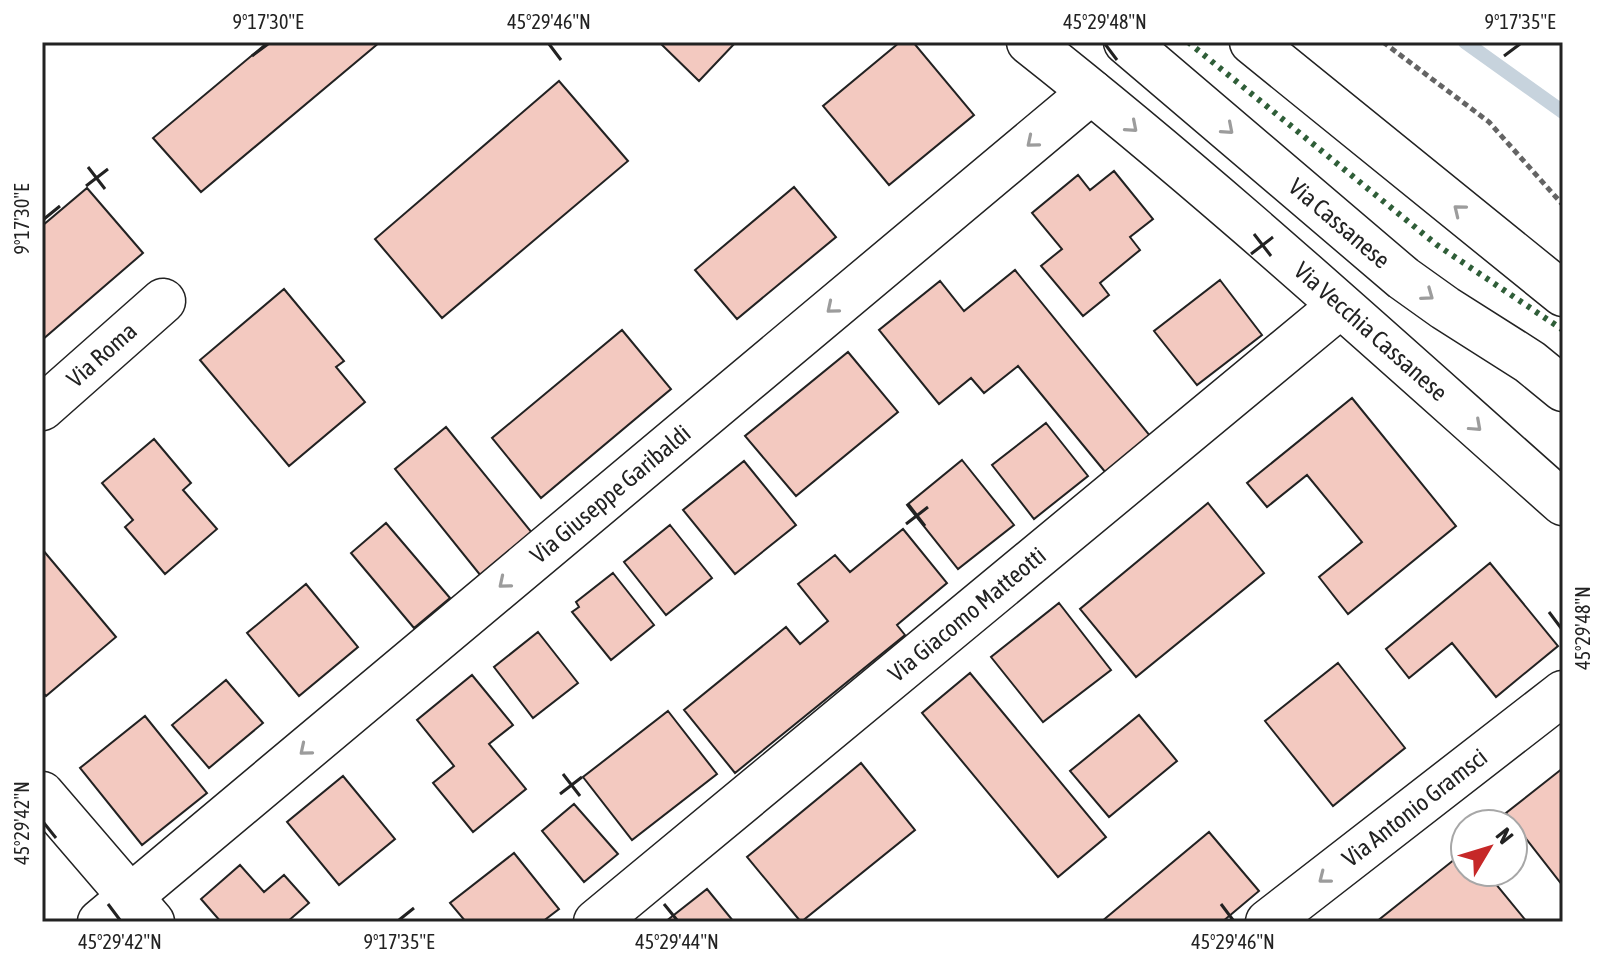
<svg xmlns="http://www.w3.org/2000/svg" width="1605" height="964" font-family="'Asap Condensed',sans-serif">
<rect width="100%" height="100%" fill="#fff"/>
<g fill="none" stroke-linecap="round" stroke-linejoin="round">
<!-- stream -->
<path stroke="#c7d3dd" stroke-width="14" d="M1465 42 1563 112"/>
</g>
<!-- building -->
<path fill="#f3c9c0" stroke="#222" stroke-width="2" d="M268 42H380L201 192 153 138Z
M659 42H736L699 81Z
M900 42H913L974 115 889 185 823 106Z
M559 81 628 161 442 318 375 239Z
M1114 171 1153 219 1130 237 1140 250 1100 283 1109 295 1083 316 1041 266 1062 249 1032 213 1078 175 1090 190Z
M794 187 836 237 737 319 695 270Z
M87 188 143 253 42 340V226Z
M1015 270 1151 437 1106 473 1018 366 984 393 971 378 939 404 879 330 940 281 964 311Z
M1220 280 1262 335 1197 385 1154 331Z
M284 289 344 361 336 367 365 402 289 466 200 360Z
M622 330 671 389 541 498 492 438Z
M848 352 898 412 796 496 745 436Z
M1352 398 1456 526 1348 614 1319 577 1362 542 1307 475 1267 507 1247 483Z
M1046 423 1088 476 1034 519 992 465Z
M446 427 533 534 481 576 395 469Z
M154 439 191 483 183 490 217 529 165 574 125 527 133 520 102 483Z
M962 460 1014 525 958 569 907 505Z
M744 461 796 525 735 574 683 510Z
M1208 503 1264 573 1136 677 1080 609Z
M386 523 450 598 414 628 351 553Z
M670 525 712 578 666 615 624 562Z
M903 529 947 583 897 625 905 635 735 773 684 710 786 627 800 644 828 621 798 584 835 555 850 572Z
M42 549 116 637 46 696 42 691Z
M1490 563 1558 646 1496 697 1452 643 1409 678 1386 649Z
M613 573 654 625 611 660 572 612 579 607 576 602Z
M306 584 358 647 299 696 247 633Z
M1059 603 1111 670 1043 722 991 657Z
M538 632 578 683 533 718 494 667Z
M1338 663 1405 748 1333 806 1265 721Z
M970 673 1106 837 1058 877 922 713Z
M472 675 513 725 489 744 526 789 473 832 433 783 454 766 417 720Z
M226 680 263 723 209 768 172 725Z
M668 711 717 774 632 840 583 777Z
M1139 715 1177 761 1109 817 1070 771Z
M145 716 207 793 142 845 80 768Z
M861 763 915 830 801 922 747 857Z
M1563 768V886L1506 813Z
M343 776 395 839 339 885 287 822Z
M574 804 618 854 584 882 542 831Z
M1209 832 1259 891 1222 922H1101Z
M1465 851V872H1486L1527 922H1376Z
M514 853 559 909 542 922H466L450 903Z
M240 865 264 892 284 875 309 903 287 922H221L201 899Z
M707 889 734 922H665Z"/>
<g fill="none" stroke-linecap="round" stroke-linejoin="round">
<defs>
<g id="minor">
<path id="s1" d="M1029 42C1213 187 1387 347 1563 503"/>
<path id="s2" d="M42 408 163 301"/>
<path d="M42 794 152 922"/>
<path id="s3" d="M100 922 1091 92"/>
<path id="s4" d="M596 922 1340 306"/>
<path id="s5" d="M1268 922 1563 693"/>
</g>
<g id="major">
<path id="s6" d="M1126 42 1403 278 1445 308 1530 362 1563 389"/>
<path d="M1252 42 1563 294"/>
</g>
</defs>
<!-- minor casing -->
<use href="#minor" stroke="#222" stroke-width="47"/>
<!-- major casing -->
<use href="#major" stroke="#222" stroke-width="47"/>
<!-- path -->
<path stroke="#646464" stroke-width="5" stroke-dasharray="6 4" stroke-linecap="butt" d="M1383 42 1489 122 1563 205"/>
<!-- minor -->
<use href="#minor" stroke="#fff" stroke-width="44"/>
<!-- major -->
<use href="#major" stroke="#fff" stroke-width="44"/>
<!-- hedge -->
<path stroke="#2f5e38" stroke-width="6" stroke-dasharray="4 6" stroke-linecap="butt" d="M1188 42 1437 245 1563 330"/>
</g>
<!-- one-way arrows -->
<defs><path id="oneway-chevron" d="M-2-3.5L2.5 0L-2 3.5" fill="none" stroke-width="1.6" stroke-linecap="round" stroke-linejoin="round" transform="scale(2)"/></defs>
<g stroke="#9c9c9c">
<use href="#oneway-chevron" transform="translate(1132 127) rotate(41)"/>
<use href="#oneway-chevron" transform="translate(1228 129) rotate(41)"/>
<use href="#oneway-chevron" transform="translate(1032 142) rotate(140)"/>
<use href="#oneway-chevron" transform="translate(1459 210) rotate(-141)"/>
<use href="#oneway-chevron" transform="translate(1428 295) rotate(36)"/>
<use href="#oneway-chevron" transform="translate(832 308) rotate(140)"/>
<use href="#oneway-chevron" transform="translate(1476 426) rotate(42)"/>
<use href="#oneway-chevron" transform="translate(504 583) rotate(140)"/>
<use href="#oneway-chevron" transform="translate(305 750) rotate(140)"/>
<use href="#oneway-chevron" transform="translate(1324 878) rotate(142)"/>
</g>
<!-- ticks -->
<path fill="none" stroke="#222" stroke-width="3" d="M549 44 561 60M1105 44 1117 60M252 56 268 44M1504 56 1520 44M88 167 105 189M86 186 108 169M44 219 60 206M1254 234 1271 256M1251 254 1273 237M908 504 925 526M906 524 928 507M1549 612 1561 628M563 774 580 796M560 794 582 777M44 823 56 838M108 904 120 920M664 904 677 920M1221 904 1233 920M399 920 414 908"/>
<g text-anchor="middle" stroke-width="6" stroke-linejoin="round" paint-order="stroke">
<!-- street labels -->
<g font-size="24" fill="#222" stroke="#fff">
<text dy="8" stroke="none"><textPath href="#s6" startOffset="280">Via Cassanese</textPath></text>
<text dy="8" stroke="none"><textPath href="#s1" startOffset="448">Via Vecchia Cassanese</textPath></text>
<text dy="8" stroke="none"><textPath href="#s2" startOffset="80">Via Roma</textPath></text>
<text dy="8" stroke="none"><textPath href="#s3" startOffset="666">Via Giuseppe Garibaldi</textPath></text>
<text dy="8" stroke="none"><textPath href="#s4" startOffset="482">Via Giacomo Matteotti</textPath></text>
<text dy="8" stroke="none"><textPath href="#s5" startOffset="186">Via Antonio Gramsci</textPath></text>
</g>
</g>
<!-- border -->
<rect width="1605" height="964" fill="none" stroke="#ffffff" stroke-width="88"/>
<!-- north arrow -->
<g transform="translate(1489 848) rotate(52)"><circle r="38" fill="#ffffff" stroke="#a7a7a7" stroke-width="2"/>
<path d="M0-6L14 30L0 20L-14 30Z" fill="#c62828"/>
<text y="-12" font-size="22" font-weight="bold" text-anchor="middle" fill="#222222">N</text>
</g>
<rect x="44" y="44" width="1517" height="876" fill="none" stroke="#222" stroke-width="3"/>
<g font-size="20" text-anchor="middle" fill="#222">
<text x="268" y="29">9°17'30"E</text>
<text x="549" y="29">45°29'46"N</text>
<text x="1105" y="29">45°29'48"N</text>
<text x="1520" y="29">9°17'35"E</text>
<text transform="translate(22 219) rotate(-90)" y="7">9°17'30"E</text>
<text transform="translate(1583 628) rotate(-90)" y="7">45°29'48"N</text>
<text transform="translate(22 823) rotate(-90)" y="7">45°29'42"N</text>
<text x="120" y="949">45°29'42"N</text>
<text x="399" y="949">9°17'35"E</text>
<text x="677" y="949">45°29'44"N</text>
<text x="1233" y="949">45°29'46"N</text>
</g>
</svg>
